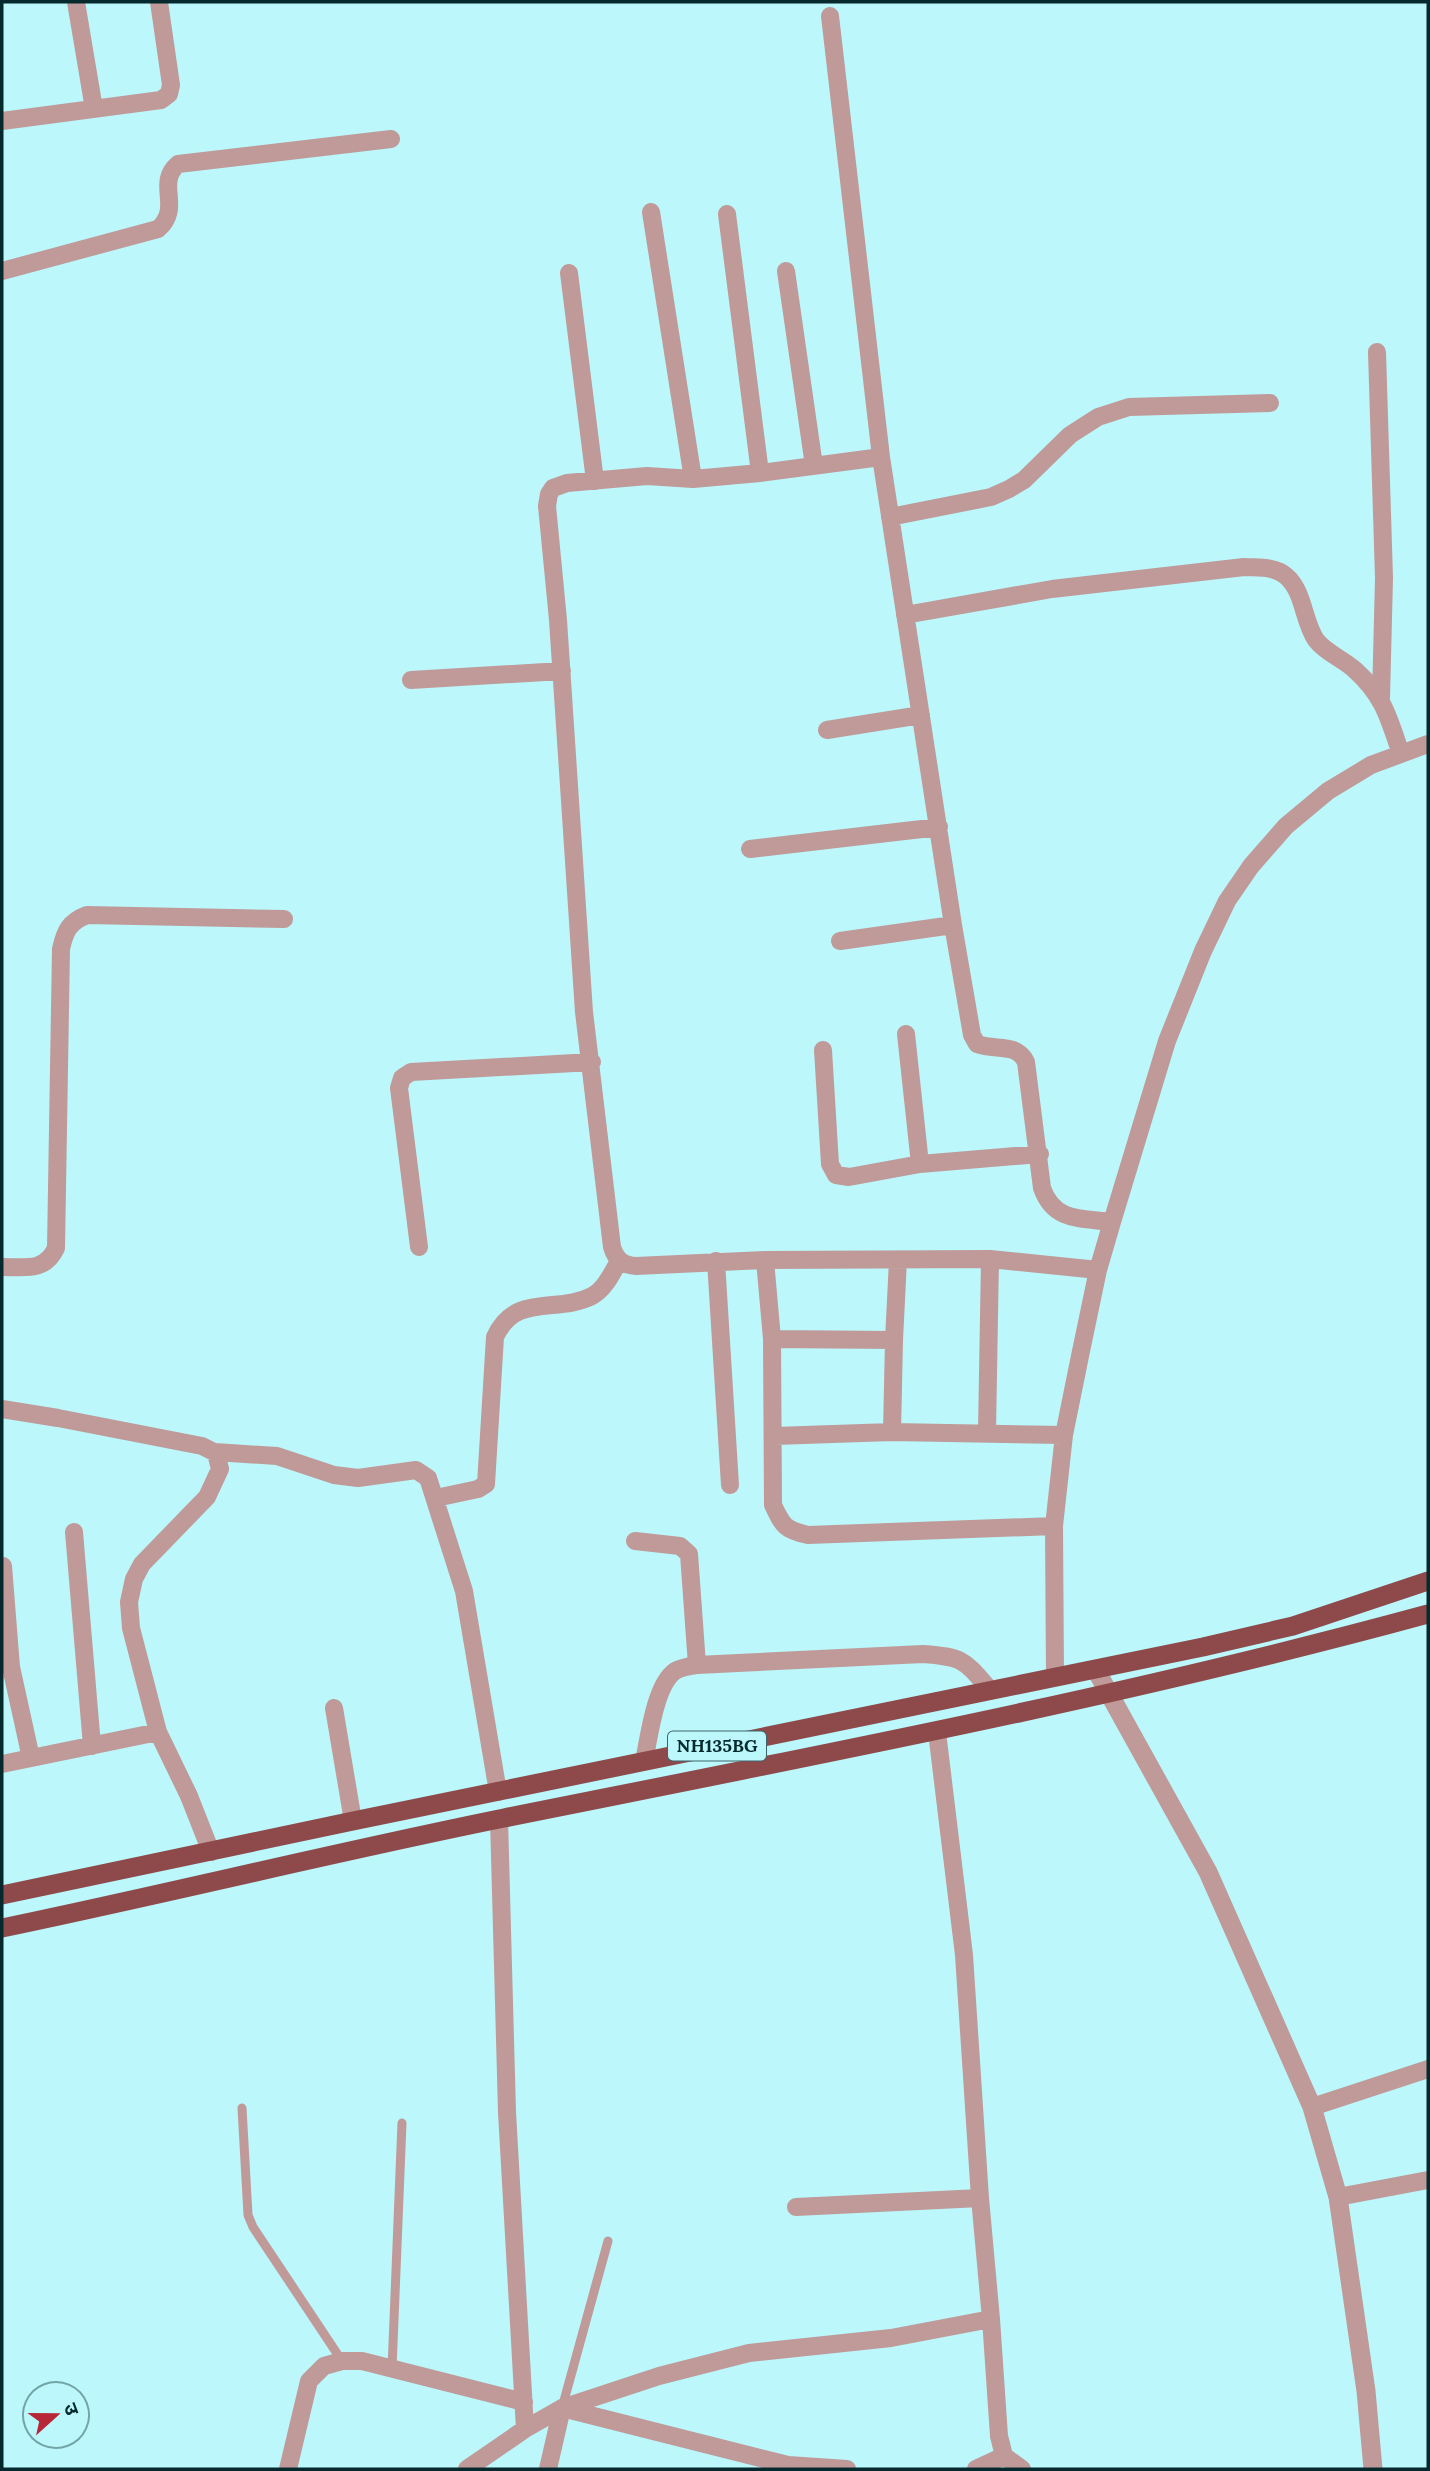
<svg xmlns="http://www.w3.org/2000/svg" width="1430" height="2471" font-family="Lora,'Noto Sans Devanagari',serif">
<rect width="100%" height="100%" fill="#bcf7fb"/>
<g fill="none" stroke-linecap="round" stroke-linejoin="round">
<!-- service -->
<path stroke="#bf9a99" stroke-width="9" d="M242 2108 248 2215 253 2227 342 2361
M392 2369 402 2123
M562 2408 608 2241"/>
<!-- minor -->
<path stroke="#bf9a99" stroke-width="18" d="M76 2 94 109
M830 16 881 457 953 925 972 1035 977 1044C996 1051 1016 1042 1026 1062L1042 1188C1054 1222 1081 1218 1112 1222
M2 121 161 100 169 94 171 85 159 2
M651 212 693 479
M727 214 760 473
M2 271 158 229C183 207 155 184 178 164L391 139
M786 271 814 466
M569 273 595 481
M1377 352 1384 578 1381 698
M881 457 760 473 693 479 647 476 567 483 553 488 549 494 547 506 558 620 584 1012 612 1247C616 1260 623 1265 636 1266L765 1260 990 1259 1098 1270
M890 517 991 497 1009 489 1024 480 1070 435 1098 417 1129 407 1270 403
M905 615 1052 589 1244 567C1258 568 1275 566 1286 576 1304 591 1303 621 1316 640 1326 653 1343 659 1355 670 1384 696 1389 719 1401 754
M411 680 562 671
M827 730 921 715
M750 849 939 827
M840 941 953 925
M906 1034 920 1164
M823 1050 830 1164 836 1175 849 1177 920 1164 1040 1154
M419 1247 399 1088 402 1078 411 1072 592 1062
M765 1260 772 1339 773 1505C783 1526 785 1530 808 1535L1054 1526
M716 1261 730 1485
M2 1267C25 1267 45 1272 56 1248L61 949C65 931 69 922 87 915L284 919
M772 1339 894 1340
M2 1409 58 1418 202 1446 216 1453 220 1469 207 1497 142 1564 134 1579 129 1602 131 1628 158 1732 189 1796 211 1852
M892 1432 894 1340 898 1260
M987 1432 990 1259
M774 1436 892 1432 1064 1435
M215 1452 277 1456 334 1475 358 1478 416 1470 428 1478 464 1591 498 1792
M436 1498 478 1489 486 1484 495 1337C516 1292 557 1314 592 1296 605 1289 612 1273 619 1261
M74 1532 92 1746
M635 1541 680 1546 689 1554 697 1665
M3 1566 11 1667 31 1758
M1055 1677 1054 1526 1064 1435 1080 1356 1098 1270 1112 1222 1167 1041 1203 951 1227 901 1251 866 1286 826 1328 791 1371 765 1428 744
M334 1708 353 1821
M644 1761C649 1738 655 1685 675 1671 682 1667 690 1666 697 1665L923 1654C964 1657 964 1660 990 1690
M2 1764 158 1732
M499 1819 507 2112 525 2429
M1312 2107 1428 2069
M1338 2197 1428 2180
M796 2207 980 2198
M991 2319 999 2436 1004 2456 1022 2469
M288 2469 309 2381 324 2366 342 2361H362L524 2402
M467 2469 525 2429 562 2408 659 2376 749 2353 891 2338 991 2319 980 2198 964 1955 937 1732
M548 2469 562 2408 788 2465 847 2469
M976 2469 1004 2456"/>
<!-- tertiary -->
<path stroke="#bf9a99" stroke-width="19" d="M1096 1670 1208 1872 1312 2107 1338 2197 1366 2391 1373 2469"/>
<!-- trunk -->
<path stroke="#8e4a4a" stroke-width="19" d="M2 1895 353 1821 1203 1647 1293 1626 1428 1581
M2 1928C170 1893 336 1852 504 1818 813 1756 1124 1697 1428 1614"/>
</g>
<g text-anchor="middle" stroke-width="6" stroke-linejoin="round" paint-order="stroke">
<!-- shield labels -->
<rect fill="#bcf7fb" stroke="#3c676a" stroke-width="2" x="668" y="1731.5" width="98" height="29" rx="5"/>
<g font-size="18" font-weight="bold" fill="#05292c">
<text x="717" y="1752">NH135BG</text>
</g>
</g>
<!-- border -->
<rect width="1430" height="2471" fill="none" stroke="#05292c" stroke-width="7"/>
<!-- north arrow -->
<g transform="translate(56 2415) rotate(69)"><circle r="33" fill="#bcf7fb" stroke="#73a5a8" stroke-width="2"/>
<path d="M0-5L12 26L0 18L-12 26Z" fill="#b82737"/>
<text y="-10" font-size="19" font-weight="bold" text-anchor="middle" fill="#05292c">उ</text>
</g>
</svg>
